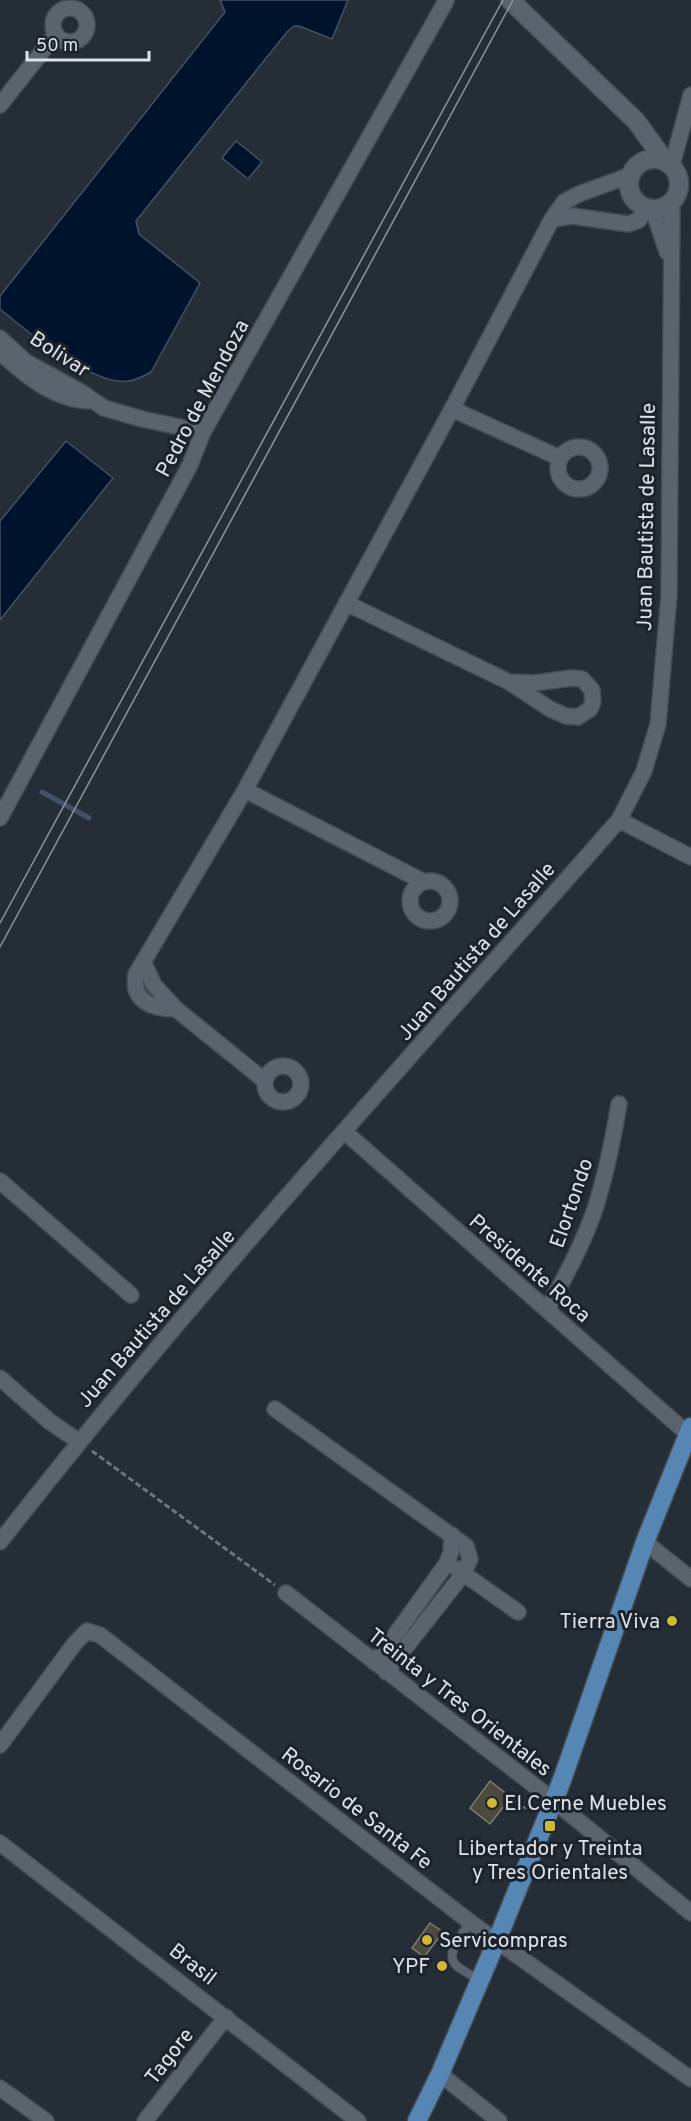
<svg xmlns="http://www.w3.org/2000/svg" width="691" height="2121" font-family="Overpass,sans-serif">
<rect width="100%" height="100%" fill="#252d36"/>
<!-- water -->
<path fill="#00132d" stroke="#435165" stroke-width="1.5" d="M220 0H348L332 39 299 26H294L287 32 136 221 139 234 200 283 151 372C144 376 137 380 129 381 93 387 27 331 0 309V296L225 12Z
M236 141 262 162 248 179 222 158Z
M66 441 113 478 0 620V521Z"/>
<g fill="none" stroke-linecap="round" stroke-linejoin="round">
<!-- stream -->
<path stroke="#435165" stroke-width="5" d="M42 792 89 818"/>
</g>
<!-- building -->
<path fill="#4c4a3e" stroke="#7f7d70" stroke-width="1.5" d="M490 1781 525 1808 504 1806 490 1824 470 1808Z
M430 1923 443 1932 424 1957 412 1948Z"/>
<g fill="none" stroke-linecap="round" stroke-linejoin="round">
<defs>
<path id="service" d="M470 1922C464 1932 445 1952 455 1964 460 1970 472 1975 479 1980"/>
<path id="minor" d="M53 25a17 17 0 1 1 34 0a17 17 0 1 1-34 0Z
M0 105 56 34
M672 165 691 95
M653 210 667 252
M552 219 573 216 628 224 639 220 646 208
M0 338 26 362 81 392 104 408 142 419 203 432
M0 352C25 376 56 401 92 401
M452 409 560 458
M558 468a21 21 0 1 1 42 0a21 21 0 1 1-42 0Z
M346 603 509 682 550 709 566 716 578 717 590 709 593 702 592 690 582 679 572 678 534 683 509 682
M245 790 424 882
M0 818 190 465 203 432 446 1
M619 820 691 857
M410 901a20 20 0 1 1 40 0a20 20 0 1 1-40 0Z
M144 963 154 985 176 1009 265 1081
M176 1009C153 1009 131 1002 136 974L245 790 452 409 552 219 564 202 579 194 631 175
M265 1084a18 18 0 1 1 36 0a18 18 0 1 1-36 0Z
M345 1132 688 1434
M0 1181 131 1295
M547 1310C565 1277 583 1244 595 1209 606 1174 613 1140 619 1104
M0 1378 49 1421 78 1441
M275 1409 466 1546 470 1559 464 1573 386 1672
M0 1542C195 1292 410 1058 619 820L644 771 658 724 669 595 672 203
M645 1542 691 1579
M457 1569 518 1612
M286 1593 553 1800 691 1913
M375 1663 447 1563 451 1552 452 1535
M0 1745 75 1643 87 1631 100 1635 470 1922 691 2079
M0 1843 358 2121
M440 2074 499 2121
M0 2088 46 2121
M145 2121 226 2017"/>
<path id="tertiary" d="M510 0 636 121 665 161
M629 184a25 25 0 1 1 50 0a25 25 0 1 1-50 0Z"/>
<path id="primary" d="M417 2121 440 2074 497 1940 562 1780 645 1542 691 1427"/>
</defs>
<!-- service casing -->
<use href="#service" stroke="#444b52" stroke-width="10"/>
<!-- minor casing -->
<use href="#minor" stroke="#444b52" stroke-width="18"/>
<!-- tertiary casing -->
<use href="#tertiary" stroke="#444b52" stroke-width="21"/>
<!-- primary casing -->
<use href="#primary" stroke="#444b52" stroke-width="21"/>
<!-- path -->
<path stroke="#6e757d" stroke-width="3" stroke-dasharray="6 3" stroke-linecap="butt" d="M92 1451 275 1585"/>
<!-- service -->
<use href="#service" stroke="#5b646e" stroke-width="8"/>
<!-- minor -->
<use href="#minor" stroke="#5b646e" stroke-width="15"/>
<!-- tertiary -->
<use href="#tertiary" stroke="#5b646e" stroke-width="18"/>
<!-- primary -->
<use href="#primary" stroke="#5686b4" stroke-width="18"/>
<!-- tram -->
<path stroke="#8e949b" stroke-width="1.5" d="M0 923 503 0
M0 947 513 0"/>
</g>
<!-- markers -->
<g fill="#d1b736" stroke="#1c232c" stroke-width="2">
<circle cx="672" cy="1621" r="6"/>
<circle cx="492" cy="1803" r="6"/>
<rect x="544" y="1820" width="12" height="12" rx="3"/>
<circle cx="427" cy="1940" r="6"/>
<circle cx="442" cy="1966" r="6"/>
</g>
<g text-anchor="middle" stroke-width="6" stroke-linejoin="round" paint-order="stroke">
<!-- street labels -->
<g font-size="21" fill="#dee3e8" stroke="#1c232c">
<text transform="translate(60 354) rotate(33)" y="7">Bolivar</text>
<text transform="translate(202 398) rotate(-62)" y="7">Pedro de Mendoza</text>
<text transform="translate(646 517) rotate(-89)" y="7">Juan Bautista de Lasalle</text>
<text transform="translate(476 951) rotate(-49)" y="7">Juan Bautista de Lasalle</text>
<text transform="translate(571 1203) rotate(-71)" y="7">Elortondo</text>
<text transform="translate(530 1268) rotate(41)" y="7">Presidente Roca</text>
<text transform="translate(156 1318) rotate(-49)" y="7">Juan Bautista de Lasalle</text>
<text transform="translate(460 1702) rotate(38)" y="7">Treinta y Tres Orientales</text>
<text transform="translate(357 1808) rotate(38)" y="7">Rosario de Santa Fe</text>
<text transform="translate(193 1964) rotate(38)" y="7">Brasil</text>
<text transform="translate(169 2056) rotate(-52)" y="7">Tagore</text>
</g>
<!-- poi labels -->
<g font-size="21" fill="#dee3e8" stroke="#1c232c" text-anchor="end">
<text x="660" y="1628">Tierra Viva</text>
<text x="504" y="1810" text-anchor="start">El Cerne Muebles</text>
<text x="550" y="1855" text-anchor="middle">Libertador y Treinta<tspan x="550" dy="24">y Tres Orientales</tspan></text>
<text x="439" y="1947" text-anchor="start">Servicompras</text>
<text x="430" y="1973">YPF</text>
</g>
</g>
<!-- scale -->
<path d="M27 51v9h122v-9" fill="none" stroke="#dee3e8" stroke-width="3"/>
<text x="36" y="51" font-size="18" fill="#dee3e8" stroke="#1c232c" stroke-width="4.5" paint-order="stroke">50 m</text>
</svg>
